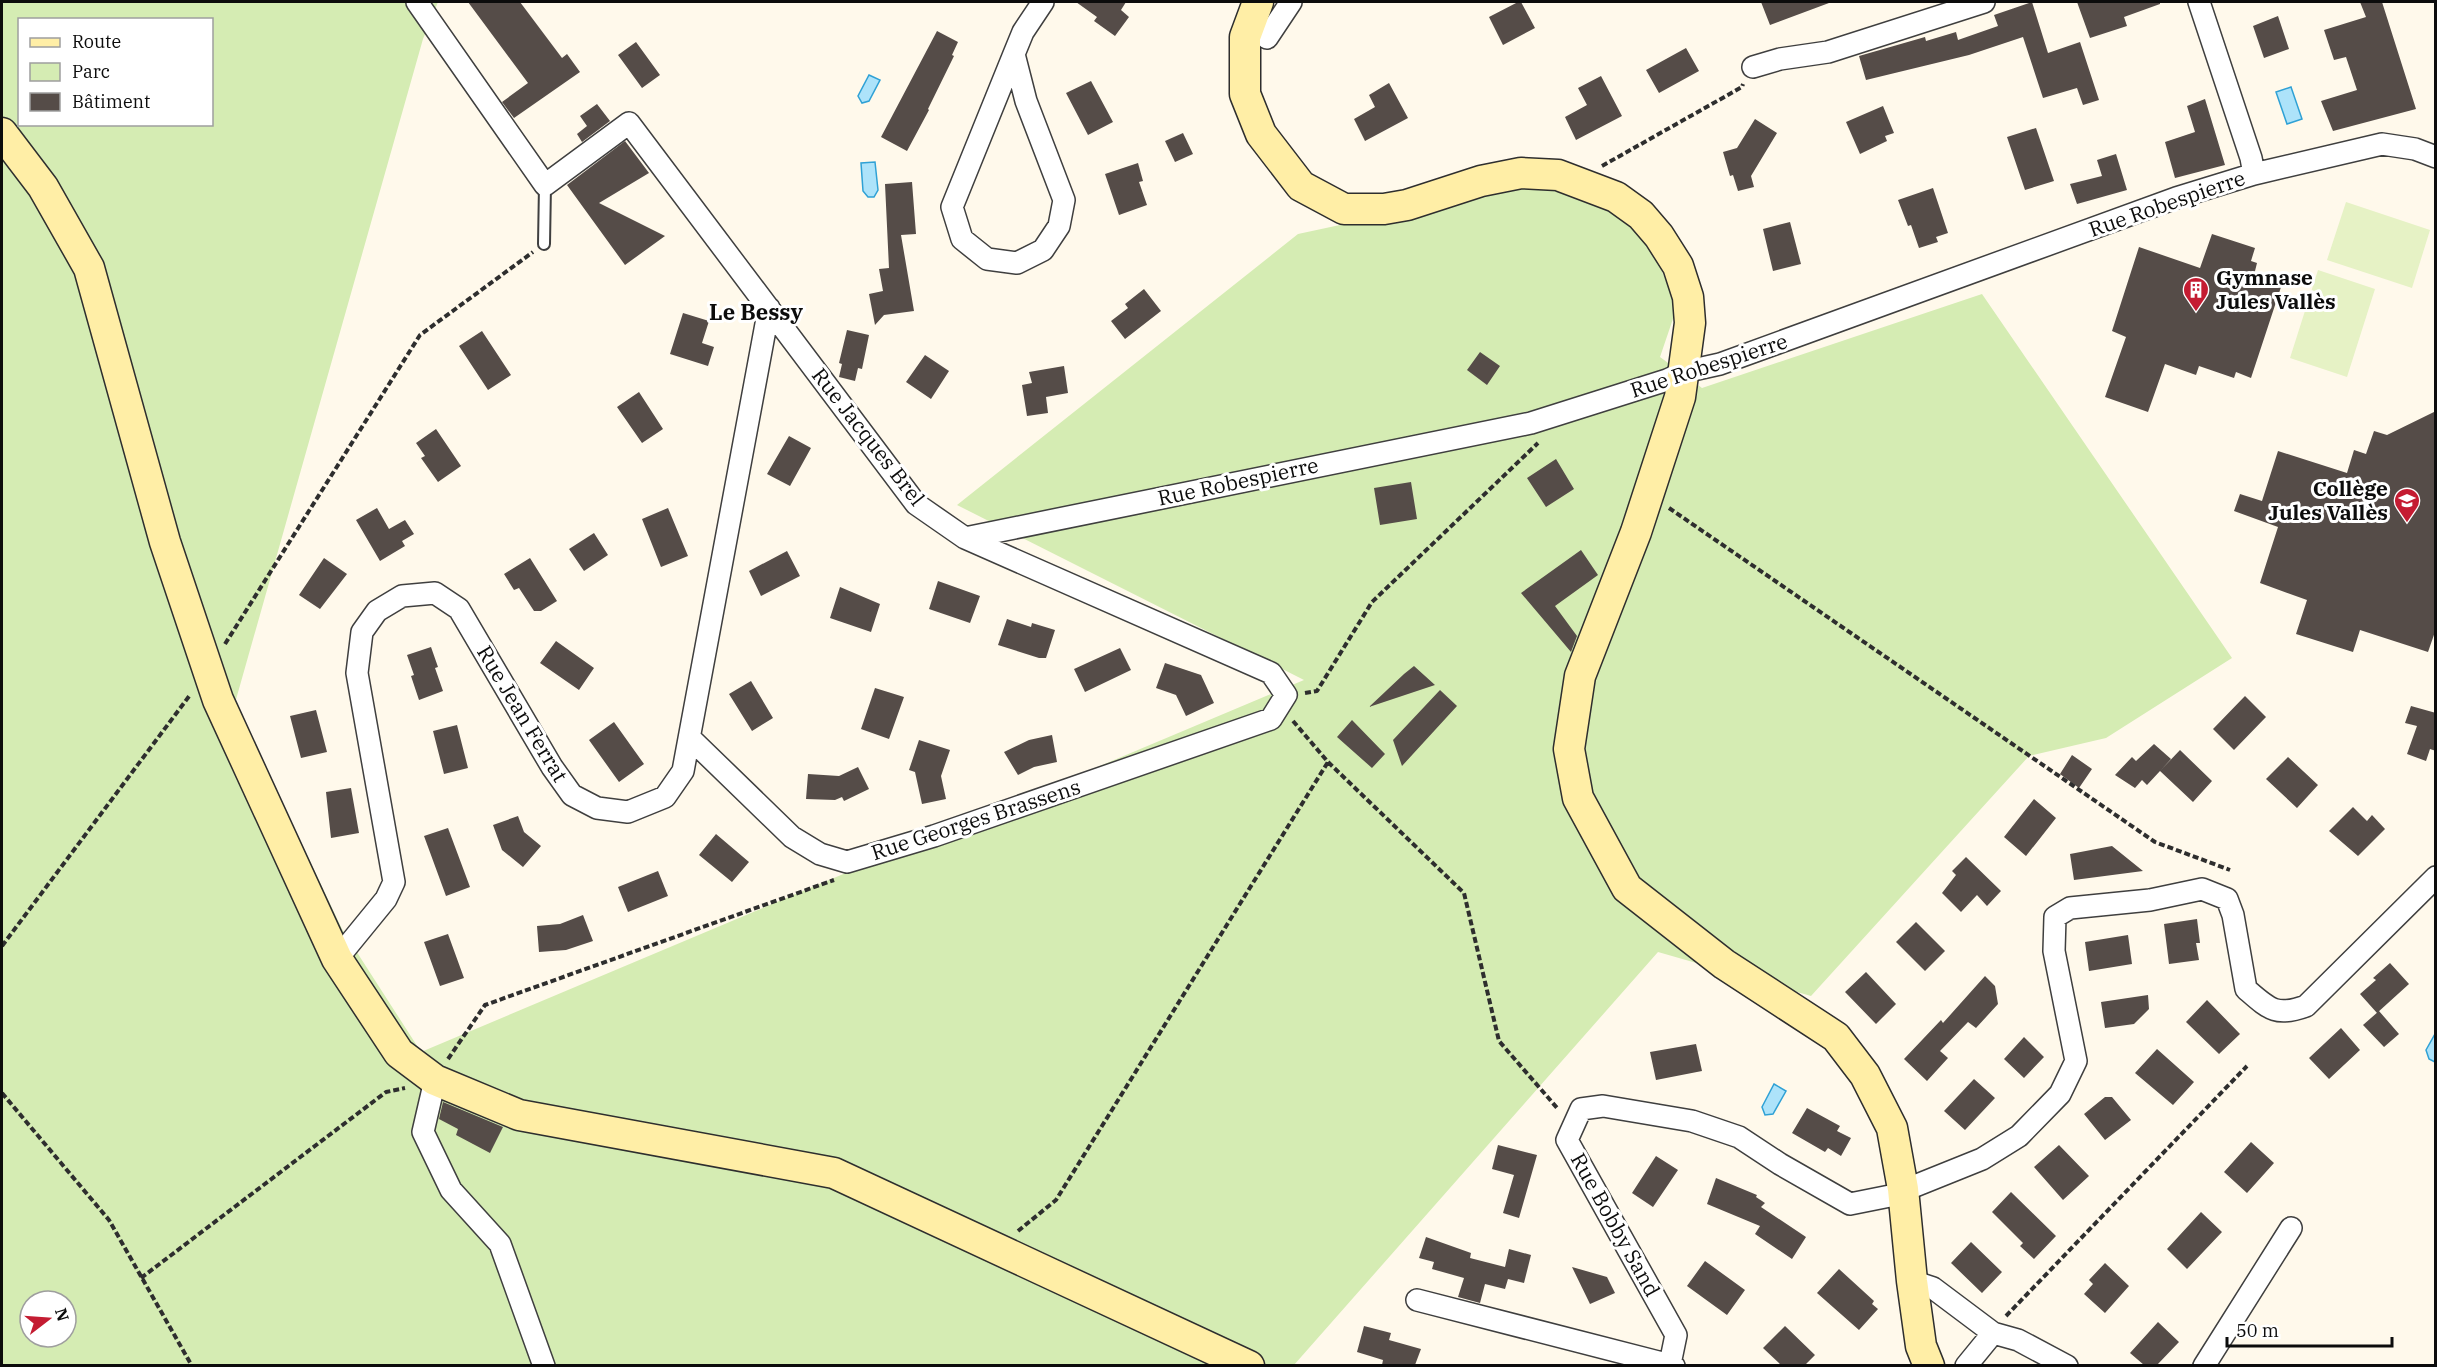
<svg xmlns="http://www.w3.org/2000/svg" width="2437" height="1367" font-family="'IBM Plex Serif',serif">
<rect width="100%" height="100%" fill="#fff9eb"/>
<!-- green -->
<path fill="#d5ecb3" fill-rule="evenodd" d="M2 2H438L423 39 235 703 342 929 421 1052 1304 680 957 505 1298 234 1545 181 1593 200 1647 236 1677 307 1660 357 1702 388 1982 294 2232 658 2106 738 2029 756 1811 996 1658 952 1294 1365 2 1366ZM20 20H212V124H20ZM30 1301H66V1337H30Z"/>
<!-- pitch -->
<path fill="#e6f2c5" d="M2346 202 2430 230 2412 288 2327 260Z
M2318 270 2375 289 2347 377 2290 358Z"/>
<!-- water -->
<path fill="#ade3fa" stroke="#2fa1d5" stroke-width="1.5" d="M869 75 880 80 869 101 862 103 858 96Z
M2291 87 2302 119 2287 124 2276 92Z
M875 162 878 190 874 197H868L863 191 861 163Z
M2435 1034 2436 1061 2435 1062 2429 1059 2426 1050Z
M1774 1084 1786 1091 1773 1114 1765 1115 1762 1107Z"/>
<!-- building -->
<path fill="#554c48" d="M468 2H520L562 58 567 54 580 72 514 118 502 102 528 83Z
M1076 2H1126L1121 10 1129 17 1115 36 1094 21 1097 17Z
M1518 2H1521L1535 28 1503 45 1489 17Z
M1761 2H1828L1829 3 1770 25Z
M2032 2 2048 53 2080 42 2099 100 2083 105 2077 88 2043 98 2023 37 1969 55 1866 80 1859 56 1925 37 1926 41 1956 32 1958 40 1998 26 1994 15Z
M2077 2H2160V4L2124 17 2127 26 2090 38Z
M2360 2H2382L2416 109 2333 131 2321 101 2357 90 2346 57 2334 60 2324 30 2366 17Z
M2278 16 2289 49 2264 58 2253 26Z
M937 31 958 42 952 55 954 56 928 109 929 110 907 151 881 137Z
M636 42 660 75 642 88 618 55Z
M1686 48 1699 71 1659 93 1646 70Z
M1601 76 1622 116 1576 140 1565 117 1587 105 1578 88Z
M1091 81 1113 122 1088 135 1066 93Z
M1389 83 1408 118 1365 141 1354 119 1375 107 1369 95Z
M2205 99 2225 165 2175 178 2165 142 2195 132 2187 106Z
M597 104 610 121 582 142 577 134 587 126 580 116Z
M1883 106 1894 133 1885 136 1887 141 1860 154 1846 122Z
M1755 119 1777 133 1751 176 1754 187 1738 191 1733 175 1730 176 1723 152 1737 148Z
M2036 128 2054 181 2025 190 2007 137Z
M1183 133 1193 154 1175 162 1165 141Z
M625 141 649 173 599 203 665 236 625 265 567 185Z
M2116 154 2127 190 2077 204 2070 184 2102 176 2097 160Z
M1138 163 1143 181 1139 182 1147 205 1119 215 1105 174Z
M912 182 916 234 901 235 914 311 884 315 875 325 869 294 883 291 879 269 889 268 885 184Z
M1933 188 1948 233 1936 237 1938 242 1919 248 1911 225 1908 226 1898 200Z
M1790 222 1801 264 1773 271 1763 229Z
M2212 234 2255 248 2251 261 2257 263 2254 275 2282 284 2251 378 2236 372 2234 378 2199 366 2196 375 2165 364 2148 412 2105 397 2126 337 2112 331 2139 247 2200 268Z
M1144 289 1161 311 1125 339 1111 321 1128 308 1125 304Z
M683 313 709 321 702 343 714 347 708 366 670 354Z
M847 330 869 335 862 369 858 368 855 381 839 377 842 364 839 363Z
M482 331 511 375 488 390 459 346Z
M1480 352 1500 366 1487 385 1467 370Z
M925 355 949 371 931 399 906 382Z
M1064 366 1068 393 1046 397 1048 413 1027 416 1022 385 1032 383 1029 372Z
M639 392 663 429 642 443 617 407Z
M2436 411V629L2428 652 2360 630 2353 652 2296 634 2307 600 2260 583 2278 527 2234 511 2240 494 2262 501 2278 451 2347 473 2354 450 2366 454 2374 431 2387 435Z
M436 429 461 466 438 482 421 458 425 456 416 443Z
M789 436 811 448 790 486 767 474Z
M1556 459 1574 489 1546 507 1527 478Z
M1411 482 1417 519 1380 525 1374 488Z
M377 508 389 529 405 520 414 534 402 541 405 546 380 561 356 520Z
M668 508 688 556 661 567 642 519Z
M594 533 608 555 584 571 569 549Z
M1581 550 1598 575 1555 606 1577 636 1571 652 1521 593Z
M787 551 800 576 761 596 749 571Z
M324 558 347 574 320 609 299 595Z
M530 558 557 601 541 611H534L519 588 514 590 504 574Z
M938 581 980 596 970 623 929 609Z
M840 587 880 604 871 632 830 618Z
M1007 619 1031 627 1032 623 1055 630 1046 658H1039L998 645Z
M556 641 594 668 579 690 540 663Z
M431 647 438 667 435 668 443 691 419 700 411 676 414 675 407 655Z
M1120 648 1131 670 1085 692 1074 669Z
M1165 663 1201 675 1214 703 1186 716 1176 695 1156 688Z
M1414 666 1435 685 1369 707 1404 674Z
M751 681 773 718 752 731 729 694Z
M875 688 904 697 889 739 861 729Z
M1440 690 1457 706 1402 766 1393 740Z
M2245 696 2266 717 2234 750 2213 729Z
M2411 706 2436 713V751L2430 749 2426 761 2407 754 2417 726 2405 723Z
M316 710 327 752 301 758 290 716Z
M1352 720 1385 754 1372 768 1337 737Z
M614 722 644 764 619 782 589 740Z
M457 725 468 768 444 774 433 731Z
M1052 735 1057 762 1034 767 1018 775 1004 752 1029 740Z
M919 740 950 750 941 776 946 799 922 804 915 772 909 770Z
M2154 744 2171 759 2161 770 2180 750 2212 781 2193 802 2160 771 2147 785 2142 780 2135 788 2115 775 2132 757 2136 761Z
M2072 755 2092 769 2079 788 2060 774Z
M2288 757 2318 785 2297 808 2266 779Z
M858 767 869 789 844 801 842 797 835 800 806 799 808 774 839 776Z
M351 788 359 833 331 838 326 792Z
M2034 799 2056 818 2026 856 2004 837Z
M2353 807 2367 821 2372 815 2385 829 2358 856 2329 831Z
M518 816 524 832 541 846 523 867 502 850 493 825Z
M448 828 470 887 446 896 424 836Z
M716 834 749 862 732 882 699 855Z
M2112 846 2143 871 2074 880 2070 854Z
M1966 857 2001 891 1987 906 1977 895 1961 912 1942 893 1956 875 1952 871Z
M658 871 668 896 628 912 618 887Z
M583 915 593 941 566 950 539 952 537 926 560 924Z
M2197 919 2200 943H2196L2199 960 2169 964 2164 924Z
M1916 922 1945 951 1925 971 1896 942Z
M448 934 464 978 440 986 424 942Z
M2128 935 2132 964 2089 971 2085 942Z
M2390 963 2409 984 2377 1013 2360 994 2376 980 2373 978Z
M1866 972 1896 1004 1876 1024 1845 992Z
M1985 976 1995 986 1998 1004 1976 1028 1968 1022 1940 1051 1948 1058 1927 1081 1904 1059 1941 1020 1943 1023Z
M2148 995 2149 1009 2134 1024 2105 1028 2101 1002Z
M2207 1000 2240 1034 2219 1054 2186 1022Z
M2379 1011 2399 1034 2384 1047 2363 1025Z
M2341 1028 2360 1050 2329 1079 2309 1058Z
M2024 1037 2044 1057 2024 1078 2004 1059Z
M1696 1044 1702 1071 1656 1080 1650 1052Z
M2157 1049 2194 1082 2173 1105 2135 1073Z
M1974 1079 1995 1098 1965 1130 1944 1111Z
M2105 1097H2112L2131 1120 2105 1140 2084 1114Z
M443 1102 503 1127 490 1153 456 1135 458 1129 439 1119Z
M1807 1108 1840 1126 1837 1131 1851 1138 1841 1156 1828 1148 1825 1152 1792 1133Z
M2251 1142 2274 1163 2247 1193 2224 1172Z
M1498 1145 1537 1155 1519 1218 1503 1213 1514 1175 1492 1169Z
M2059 1145 2089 1176 2063 1200 2034 1167Z
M1656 1156 1678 1170 1653 1207 1632 1193Z
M1716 1178 1757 1195 1756 1197 1765 1203 1761 1207 1806 1237 1792 1259 1755 1234 1760 1226 1707 1204Z
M2011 1192 2056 1236 2034 1259 2020 1246 2023 1243 1992 1212Z
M2201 1212 2222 1232 2187 1269 2167 1249Z
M1426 1237 1471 1253 1470 1258 1505 1267 1509 1249 1531 1255 1524 1283 1508 1279 1505 1289 1485 1284 1480 1303 1458 1297 1464 1278 1432 1269 1434 1262 1419 1258Z
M1971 1242 2002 1272 1982 1293 1951 1263Z
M1705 1261 1745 1290 1727 1315 1687 1286Z
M2105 1263 2129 1286 2105 1313 2084 1294 2093 1284 2089 1280Z
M1572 1267 1607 1277 1615 1293 1590 1304Z
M1839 1269 1874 1301 1872 1304 1878 1309 1859 1330 1817 1293Z
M2158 1322 2179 1342 2157 1365H2144L2130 1353Z
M1364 1326 1391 1333 1389 1340 1421 1349 1415 1365H1382L1383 1360 1357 1352Z
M1785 1326 1815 1355 1805 1365H1781L1763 1348Z"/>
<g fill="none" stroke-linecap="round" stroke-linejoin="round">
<defs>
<path id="lane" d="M544 244 545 185"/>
<path id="street" d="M417 2 545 185 629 123 916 504 965 538 1271 673 1286 695 1271 719 934 836 847 862 820 854 792 837 690 738
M2199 2 2251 158 2254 174
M1267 38 1291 2
M1014 54 1026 101 1064 200 1059 226 1043 250 1017 263 987 259 962 239 952 207 1014 54 1023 32 1043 2
M1753 67 1780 59 1828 52 1984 2
M965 538 1531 423 1667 380 1684 372 1720 364 2176 198 2254 174 2382 144 2415 149 2436 157
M337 959 386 899 394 882 357 673 362 632 377 611 402 596 435 593 459 609 552 767 572 795 597 808 628 812 665 797 683 771 769 308
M435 1080 423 1132 451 1190 500 1244 544 1366
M1912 1281 1933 1288 1993 1333 2018 1340 2067 1366
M1417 1300 1674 1366
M1670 1364 1676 1335 1567 1140 1581 1109 1603 1106 1692 1121 1739 1137 1780 1164 1850 1204 1890 1196 1982 1159 2019 1136 2060 1094 2076 1061 2054 951 2055 917 2070 908 2150 900 2202 889 2227 899 2233 915 2246 989C2269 1009 2276 1017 2306 1006L2436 877
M1966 1366 1993 1333
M2204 1366 2291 1228"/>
<path id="secondary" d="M1258 2 1245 37V94L1261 134 1301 186 1344 209H1384L1407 205 1481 181 1521 173 1558 175 1616 197 1641 215 1659 236 1678 266 1688 297 1690 323 1680 397 1636 532 1580 676 1569 749 1578 798 1627 888 1724 964 1836 1037 1865 1075 1892 1128 1903 1189 1912 1281 1921 1346 1929 1366
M2 133 43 187 89 268 165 542 218 700 337 959 399 1053 435 1080 519 1115 834 1173 1249 1366"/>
</defs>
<!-- lane casing -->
<use href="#lane" stroke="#3f3f3f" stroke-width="14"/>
<!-- street casing -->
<use href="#street" stroke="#3f3f3f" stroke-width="24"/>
<!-- secondary casing -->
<use href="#secondary" stroke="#2e2e2e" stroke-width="33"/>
<!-- path -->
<path stroke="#2e2e2e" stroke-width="4" stroke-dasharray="6 3" stroke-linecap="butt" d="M1602 166 1742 87 1743 84
M1669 508 2155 842 2230 870
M225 644 420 335 533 252
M1305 693 1317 691 1372 602 1538 443
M1293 721 1328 762 1464 893 1499 1041 1558 1109
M2 946 190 695
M448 1059 485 1005 834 880
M2 1093 109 1220 192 1366
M1018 1231 1056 1200 1328 762
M141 1278 386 1092 405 1088
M2006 1316 2247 1066"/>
<!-- lane -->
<use href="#lane" stroke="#fff" stroke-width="10"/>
<!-- street -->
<use href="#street" stroke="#fff" stroke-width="21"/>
<!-- secondary -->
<use href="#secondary" stroke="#ffeea6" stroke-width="30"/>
</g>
<!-- icons -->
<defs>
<symbol id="building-pin" viewBox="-11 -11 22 30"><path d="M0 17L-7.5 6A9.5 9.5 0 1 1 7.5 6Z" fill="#c41c32" stroke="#fff"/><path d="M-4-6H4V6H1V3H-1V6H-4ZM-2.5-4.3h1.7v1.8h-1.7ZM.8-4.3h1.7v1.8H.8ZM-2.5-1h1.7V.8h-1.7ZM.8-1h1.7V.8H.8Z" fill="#fff"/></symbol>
<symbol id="school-pin" viewBox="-11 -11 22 30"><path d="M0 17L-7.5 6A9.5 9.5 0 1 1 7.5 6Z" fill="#c41c32" stroke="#fff"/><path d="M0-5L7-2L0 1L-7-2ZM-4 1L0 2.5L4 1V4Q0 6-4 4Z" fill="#fff"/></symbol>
</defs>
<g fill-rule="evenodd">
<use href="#building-pin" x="2181" y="275" width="30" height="40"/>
<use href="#school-pin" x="2392" y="486" width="30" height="40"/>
</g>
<g text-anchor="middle" stroke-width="6" stroke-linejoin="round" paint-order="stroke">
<!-- street labels -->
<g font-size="21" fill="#0c0c0c" stroke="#fff">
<text transform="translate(2167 204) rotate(-19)" y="7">Rue Robespierre</text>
<text transform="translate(1709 366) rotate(-18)" y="7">Rue Robespierre</text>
<text transform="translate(868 437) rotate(52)" y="7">Rue Jacques Brel</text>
<text transform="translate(1238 482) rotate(-12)" y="7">Rue Robespierre</text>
<text transform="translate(522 714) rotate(59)" y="7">Rue Jean Ferrat</text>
<text transform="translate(976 820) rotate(-18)" y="7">Rue Georges Brassens</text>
<text transform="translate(1615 1225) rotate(61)" y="7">Rue Bobby Sand</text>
</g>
<!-- poi labels -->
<g font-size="21" font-weight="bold" fill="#0c0c0c" stroke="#fff" text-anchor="start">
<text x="2216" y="285">Gymnase<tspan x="2216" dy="24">Jules Vallès</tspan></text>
<text x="2388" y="496" text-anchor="end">Collège<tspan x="2388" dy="24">Jules Vallès</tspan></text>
</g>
<!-- neighbourhood labels -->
<g font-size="22" font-weight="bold" fill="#0c0c0c" stroke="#fff">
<text x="756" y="320">Le Bessy</text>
</g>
</g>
<!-- border -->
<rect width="2437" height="1367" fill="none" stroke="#0c0c0c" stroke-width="6"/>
<!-- legend -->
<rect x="18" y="18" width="195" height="108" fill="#ffffff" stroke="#9e9e9e" stroke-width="1.5"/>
<rect x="30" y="38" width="30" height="9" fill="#ffeea6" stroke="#9e9e9e" stroke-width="1.5"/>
<text x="72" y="48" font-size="18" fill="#0c0c0c">Route</text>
<rect x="30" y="63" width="30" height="18" fill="#d5ecb3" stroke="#9e9e9e" stroke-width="1.5"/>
<text x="72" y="78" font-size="18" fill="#0c0c0c">Parc</text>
<rect x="30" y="93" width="30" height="18" fill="#554c48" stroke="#9e9e9e" stroke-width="1.5"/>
<text x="72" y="108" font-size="18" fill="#0c0c0c">Bâtiment</text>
<!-- north arrow -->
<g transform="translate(48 1319) rotate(73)"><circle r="28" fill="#ffffff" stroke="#9e9e9e" stroke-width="1.5"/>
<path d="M0-4.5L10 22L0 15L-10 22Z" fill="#c41c32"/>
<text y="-9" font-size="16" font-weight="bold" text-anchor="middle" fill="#0c0c0c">N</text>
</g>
<!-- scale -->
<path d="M2227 1337v9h165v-9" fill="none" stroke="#0c0c0c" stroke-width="3"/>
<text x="2236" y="1337" font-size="18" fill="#0c0c0c" stroke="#ffffff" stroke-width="4.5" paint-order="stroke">50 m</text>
</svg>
